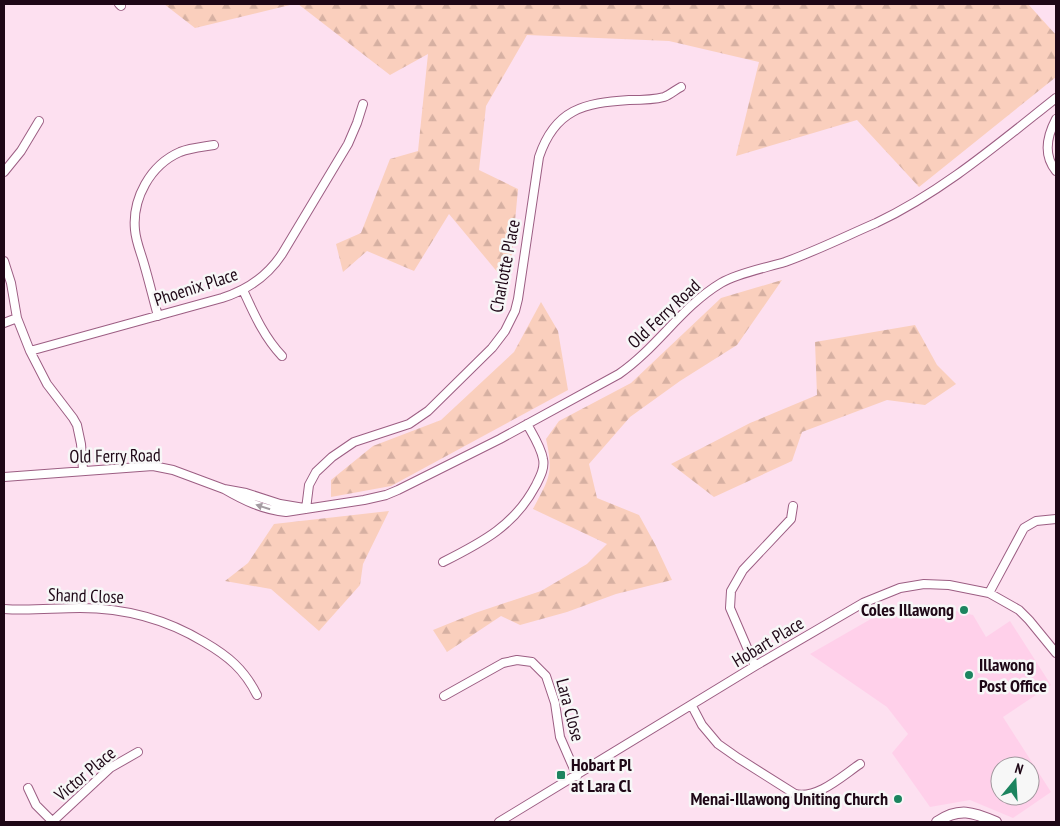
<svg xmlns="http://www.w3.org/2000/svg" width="1060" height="826" font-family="'PT Sans Narrow',sans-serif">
<defs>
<pattern id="forest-firs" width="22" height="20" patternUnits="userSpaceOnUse" patternTransform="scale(1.25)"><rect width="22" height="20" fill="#facfbd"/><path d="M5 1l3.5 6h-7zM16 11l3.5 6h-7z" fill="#d6b0a2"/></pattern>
</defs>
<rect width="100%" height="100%" fill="#fde0f0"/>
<!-- built -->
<path fill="#ffd0ea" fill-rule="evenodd" d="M926 604 973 615 986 637 1010 621 1051 685 1003 717 1051 792 1013 818 970 800 930 807 892 753 908 734 887 707 810 654 890 608 898 618ZM1000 766H1030V796H1000Z"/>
<!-- forest -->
<path fill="url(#forest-firs)" d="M164 4H294L195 28Z
M298 4H1028L1056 35V77L919 187 857 120 736 156 759 62 669 41 527 35 486 106 479 170 518 189 509 286 449 214 414 271 367 251 343 272 336 244 361 233 390 159 418 151 428 54 390 75Z
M782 280 737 345 680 381 630 417 589 464 597 498 639 515 656 546 672 580 616 594 567 612 520 625 501 616 447 652 433 630 475 613 541 591 587 564 607 544 533 509C549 478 554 474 546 439L559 421 631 383 721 298Z
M541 302 558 331 568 390 391 486 331 497V480L373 446 441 420 514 352Z
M915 325 937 365 956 384 925 405 887 400 802 432 792 461 714 497 671 464 750 423 817 395 815 342Z
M389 511 363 564 360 585 319 631 271 589 225 581 248 563 274 524Z"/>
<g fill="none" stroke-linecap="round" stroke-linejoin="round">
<defs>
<path id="minor" d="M119 4 121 6
M1056 119C1047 136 1043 155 1056 171
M4 172 21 151 39 121
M4 261 11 283 17 318 30 351 47 384 73 418 77 425 81 444 83 470
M243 290C254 314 264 337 282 356
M158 316C153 298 149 281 144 264 141 253 136 242 135 230 132 199 150 165 180 152 190 148 202 147 214 145
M4 323 17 318
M30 351 222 298C247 290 267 277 282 254L348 144 357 123 363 104
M4 477 153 466 173 470 224 489 246 493 280 504 304 508
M224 489C243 500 263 510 286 512L364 500 386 495 398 490 500 439 619 374C657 348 681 307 721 283 738 273 765 268 785 262 816 251 846 236 876 223 942 192 999 143 1056 98
M306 509 309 485 316 472 332 457 354 442 409 424 428 411 492 348 505 331 515 311 518 299 539 157C555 109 584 103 629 100 641 100 653 100 664 97 670 95 675 90 681 87
M443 562C483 542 515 525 536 485 540 477 545 468 543 459 541 447 533 435 527 424
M989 593 1024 528 1036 521 1056 519
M4 609C29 611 55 608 80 608 124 608 166 619 204 642 228 656 244 669 257 695
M755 666 730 608 731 591 743 570 791 519 793 506
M444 696 503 663 517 660 532 662 546 676 555 703 560 737 577 776
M692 706 702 725 718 744 738 758 795 794C818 799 842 776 860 764
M28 788 36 805 53 822
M52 822 110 768 138 752
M499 822 755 666 863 603 900 588 924 584 949 585 989 593 1019 610 1029 620 1056 653"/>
<path id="tertiary" d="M937 822C959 807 973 812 996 822"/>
</defs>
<!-- minor casing -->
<use href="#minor" stroke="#9c5e83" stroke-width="10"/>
<!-- tertiary casing -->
<use href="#tertiary" stroke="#9c5e83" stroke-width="12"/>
<!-- minor -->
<use href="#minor" stroke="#fff" stroke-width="8"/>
<!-- tertiary -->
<use href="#tertiary" stroke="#fff" stroke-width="10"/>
</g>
<!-- one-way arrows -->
<defs><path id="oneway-solid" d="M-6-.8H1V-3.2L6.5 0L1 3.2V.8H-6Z" transform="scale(1.25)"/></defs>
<use fill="#a59ca2" href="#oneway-solid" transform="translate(263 507) rotate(-162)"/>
<!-- markers -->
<g fill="#1c845f" stroke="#f7f7f7" stroke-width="2">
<circle cx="964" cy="610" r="5"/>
<circle cx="969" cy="675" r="5"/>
<rect x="556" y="770" width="10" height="10" rx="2.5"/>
<circle cx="898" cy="799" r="5"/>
</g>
<g text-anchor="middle" stroke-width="5" stroke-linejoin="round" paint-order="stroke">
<!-- street labels -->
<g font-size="18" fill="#1e0716" stroke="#f7f7f7">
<text transform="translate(505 266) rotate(-79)" y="6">Charlotte Place</text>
<text transform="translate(196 287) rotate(-18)" y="6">Phoenix Place</text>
<text transform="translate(664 314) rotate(-43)" y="6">Old Ferry Road</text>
<text transform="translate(115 456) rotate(-1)" y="6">Old Ferry Road</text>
<text transform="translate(86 596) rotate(2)" y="6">Shand Close</text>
<text transform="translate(768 642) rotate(-31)" y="6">Hobart Place</text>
<text transform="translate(570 710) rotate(75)" y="6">Lara Close</text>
<text transform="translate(85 774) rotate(-40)" y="6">Victor Place</text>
</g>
<!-- poi labels -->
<g font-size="18" font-weight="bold" fill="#1e0716" stroke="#f7f7f7" text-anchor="end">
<text x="954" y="616">Coles Illawong</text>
<text x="979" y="671" text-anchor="start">Illawong<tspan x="979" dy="21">Post Office</tspan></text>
<text x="571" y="771" text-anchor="start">Hobart Pl<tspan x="571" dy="21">at Lara Cl</tspan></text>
<text x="888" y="805">Menai-Illawong Uniting Church</text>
</g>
</g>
<!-- border -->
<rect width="1060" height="826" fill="none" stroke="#1e0716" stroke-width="10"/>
<!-- north arrow -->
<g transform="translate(1015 781) rotate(18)"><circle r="24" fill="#f7f7f7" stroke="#a0979d"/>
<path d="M0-4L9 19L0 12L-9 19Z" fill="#1c845f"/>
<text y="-8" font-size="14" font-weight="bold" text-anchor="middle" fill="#1e0716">N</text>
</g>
</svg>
